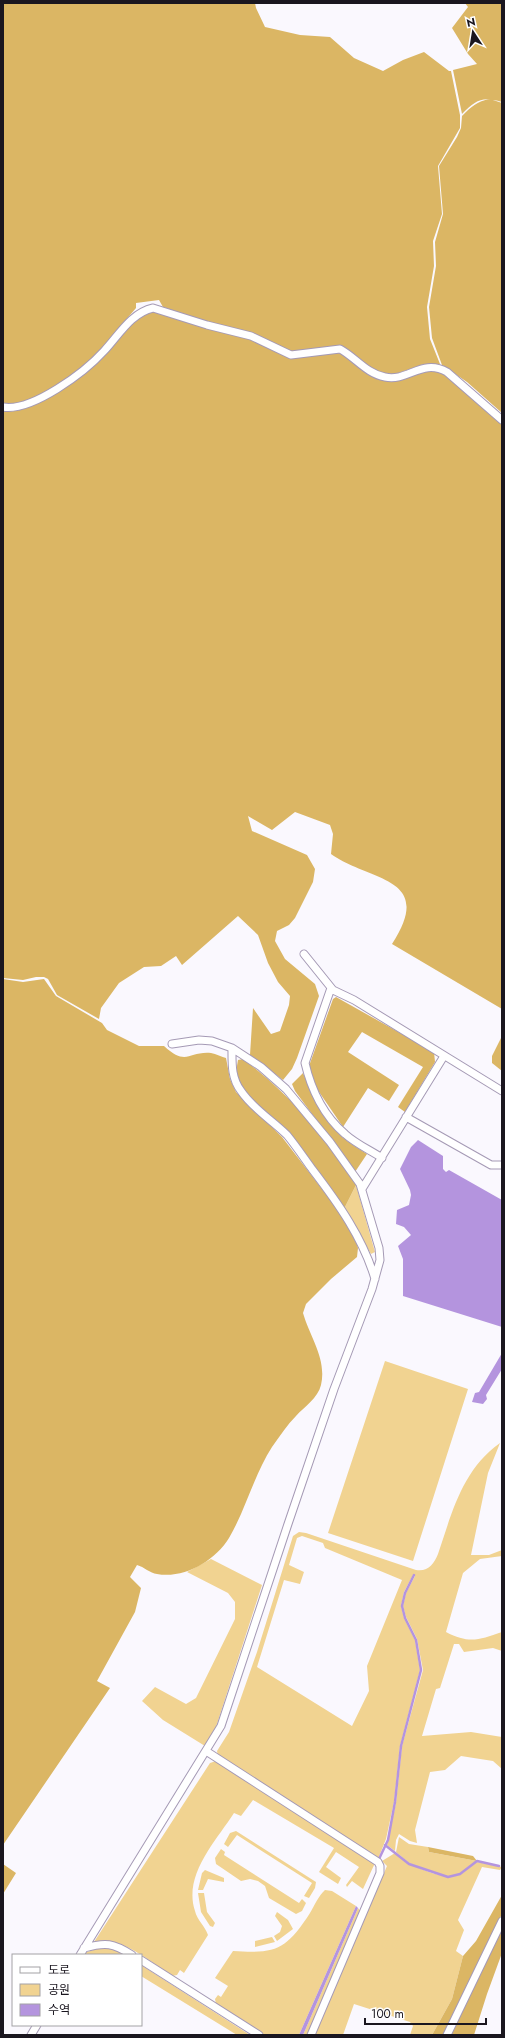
<svg xmlns="http://www.w3.org/2000/svg" width="505" height="2038" font-family="Jost,'Noto Sans KR',sans-serif">
<rect width="100%" height="100%" fill="#faf8fe"/>
<!-- green -->
<path fill="#f1d391" fill-rule="evenodd" d="M356 1185 375 1252 371 1254 344 1209Z
M385 1361 468 1389 413 1561 328 1533Z
M500 1443 488 1473 471 1555H489L502 1550V1556L480 1559 463 1573 446 1632C469 1644 479 1640 502 1632V1651L493 1648 464 1652 459 1644H454L440 1688 436 1689 422 1736 471 1732 502 1737V1769L493 1761 461 1756 445 1770 430 1772 415 1830 417 1843 410 1841 399 1834 396 1840 395 1851 387 1845 396 1803 402 1746 423 1670 417 1639 406 1617 403 1606 406 1593 415 1576 413 1575 404 1592 401 1606 404 1618 415 1640 420 1670 400 1746 394 1802 386 1839 378 1859 218 1756 217 1751 229 1732 257 1652 293 1536 299 1532 306 1533 416 1570C428 1572 434 1564 438 1554 452 1513 462 1470 500 1443ZM302 1536 323 1543 325 1548 402 1580 367 1666 369 1691 352 1726 257 1667 284 1580 300 1584 304 1572 289 1565 297 1538Z
M211 1559 262 1585 216 1727 205 1746 163 1720 142 1701 155 1687 186 1704 196 1698 235 1619V1602L228 1593 187 1572Z
M216 1761 375 1863 363 1889 352 1881 347 1887 346 1885 359 1867 336 1852 326 1867 341 1878 338 1884 319 1872 334 1848 253 1800 241 1816 234 1813C216 1841 183 1875 195 1911 197 1920 205 1926 208 1935L184 1973 180 1970 177 1975 172 1976C152 1963 120 1934 94 1942L210 1763Z
M236 1831 316 1882 315 1888 309 1898 304 1896 312 1883 237 1835 228 1847 224 1844 230 1833Z
M399 1837 409 1844 428 1847 429 1852 477 1861 461 1873 447 1877 409 1863 396 1852Z
M221 1849 225 1852 224 1855 299 1903 302 1899 306 1903 302 1911 296 1914 269 1898 265 1886 258 1881 250 1879 241 1881 216 1864 215 1858Z
M395 1853C407 1865 443 1881 459 1875 466 1872 470 1865 477 1862L502 1867 500 1870 482 1867 458 1920 464 1930 456 1951 463 1956 452 1999 432 2035H410L413 2026 410 2022 354 2004 343 2035H313L387 1866 382 1861Z
M205 1870 224 1878V1882L208 1879 203 1890H198L202 1873Z
M325 1890 332 1891 356 1906 299 2035H263L216 2004 215 1999 218 1995 221 1997 228 1986 215 1978 233 1951C276 1954 286 1950 310 1913 314 1906 319 1895 325 1890Z
M198 1893H204L207 1912 215 1923 213 1927 210 1926 201 1912Z
M358 1908 361 1912 360 1916 308 2035H303Z
M277 1912 288 1920 293 1929 277 1941 274 1936 280 1932 282 1926 275 1916Z
M272 1937 275 1942 255 1947V1941Z
M103 1947 111 1948 126 1955H83L87 1952Z
M141 1965 250 2035H237L141 1976Z"/>
<!-- forest -->
<path fill="#dbb664" d="M3 3H255L256 8 265 27 300 35 330 37 354 58 383 71 403 60 424 52 449 71H451L460 115V128L438 166 442 214 433 241 434 266 427 307 430 339 440 364H424L393 375 383 374 373 369 342 346H332L293 352 252 334 207 322 163 307 159 300 136 303V308L97 354 69 378 40 397 17 406 3 404Z
M465 3H502V102C482 96 476 100 462 114L453 70 477 64 468 54 452 28 468 7Z
M490 99 502 103V413L467 382 442 365 432 338 429 307 436 266 435 242 443 214 439 166 457 137 461 128 462 116C471 107 477 101 490 99Z
M159 311 248 337 290 357 335 352 344 355 376 377 435 370C458 380 482 406 502 423V1009L392 944C436 876 370 882 331 854L333 834 330 825 295 812 272 830 248 816 252 831 307 855 315 869 313 882 295 918 289 925 277 931 275 941 285 959 315 984 319 996 297 1058 292 1069 283 1080 250 1055 253 1008 271 1034 280 1031 289 1005 290 996 278 982 268 963 258 935 238 916 182 965 176 956 161 966 144 967 119 983 101 1008 99 1019 57 995 48 979 44 977H36L23 980 3 978V411C46 417 105 348 135 320L144 313Z
M3 979 23 982 44 979 56 996 102 1023 107 1030 139 1046H164C187 1067 188 1051 211 1053 216 1054 222 1057 226 1058L230 1079 236 1092 282 1137 332 1202 355 1237 358 1248 357 1257 331 1279 306 1304 303 1313C310 1337 327 1359 321 1385 318 1398 304 1407 296 1416 287 1425 280 1436 272 1447 254 1475 246 1509 229 1538 215 1561 184 1579 157 1574 150 1573 144 1567 137 1565L130 1577 141 1588 135 1612 97 1681 110 1688 3 1845Z
M336 997 434 1052 435 1062 405 1112 398 1107 423 1067 362 1032 348 1052 399 1085 389 1101 368 1088 343 1127 317 1089 309 1066 333 999Z
M502 1036V1071L492 1063V1056Z
M243 1059C288 1093 327 1137 356 1185L344 1209C333 1195 324 1180 313 1166 292 1141 257 1115 241 1086 236 1077 236 1069 238 1060Z
M303 1073C312 1095 323 1120 341 1136 349 1143 358 1148 367 1154L355 1172 295 1091 292 1084Z
M428 1847 473 1856 477 1861 429 1852Z
M3 1864 16 1873 3 1894Z
M502 1895V1914L444 2035H432L452 1999 463 1956 476 1941Z
M502 1927V1953L487 1994 474 2035H449Z"/>
<!-- water -->
<path fill="#b494de" d="M418 1140 443 1156V1169L446 1172 449 1170 502 1200V1327L403 1296V1259L398 1246 411 1235 404 1227 396 1224 397 1210 409 1205 411 1195 410 1190 400 1169 411 1147Z
M502 1353V1369L486 1395 487 1399 483 1404 472 1402 475 1393 479 1392Z
M356 1906 358 1908 303 2035H299Z"/>
<g fill="none" stroke-linecap="round" stroke-linejoin="round">
<!-- stream -->
<path stroke="#b494de" stroke-width="2.5" d="M385 1845 409 1864 448 1877 460 1874 477 1861 499 1866
M379 1859 388 1840 395 1802 401 1746 421 1670 416 1640 405 1618 402 1606 405 1593 414 1575"/>
<defs>
<path id="street" d="M3 407C32 412 85 372 104 351 119 335 131 313 153 308L207 325 251 336 291 355 340 349C355 357 367 374 385 377 408 382 422 358 447 372L502 420
M304 954 333 990 354 1000 502 1091
M331 988 305 1063C311 1089 324 1116 345 1134 356 1144 370 1150 382 1158
M232 1048C232 1063 231 1078 241 1091 253 1109 272 1120 287 1135 296 1146 304 1158 312 1169 338 1203 363 1238 375 1279
M406 1117 491 1165H502
M362 1189 444 1056
M206 1751 378 1862 380 1866V1873L311 2035
M84 1948C106 1942 113 1943 132 1955
M80 1955 221 1726 288 1524 334 1389 372 1289 380 1260 379 1248 360 1184 330 1142 286 1089 261 1067 232 1048 212 1041 199 1040 172 1044
M141 1960 259 2035
M31 2035 37 2025
M447 2035 502 1921"/>
</defs>
<!-- street casing -->
<use href="#street" stroke="#a59ab5" stroke-width="9"/>
<!-- street -->
<use href="#street" stroke="#fff" stroke-width="7"/>
</g>
<!-- border -->
<rect width="505" height="2038" fill="none" stroke="#1a161f" stroke-width="8"/>
<!-- legend -->
<rect x="12" y="1954" width="130" height="72" fill="#ffffff" stroke="#a3a2a5"/>
<rect x="20" y="1967" width="20" height="6" fill="#ffffff" stroke="#a3a2a5"/>
<text x="48" y="1974" font-size="12" fill="#1a161f">도로</text>
<rect x="20" y="1984" width="20" height="12" fill="#f1d391" stroke="#a3a2a5"/>
<text x="48" y="1994" font-size="12" fill="#1a161f">공원</text>
<rect x="20" y="2004" width="20" height="12" fill="#b494de" stroke="#a3a2a5"/>
<text x="48" y="2014" font-size="12" fill="#1a161f">수역</text>
<!-- north arrow -->
<g transform="translate(473 32) rotate(348)" stroke="#ffffff" stroke-width="3" paint-order="stroke">
<path d="M0-3L7 15L0 10L-7 15Z" fill="#1a161f"/>
<text y="-6" font-size="11" font-weight="bold" text-anchor="middle" fill="#1a161f">N</text>
</g>
<!-- scale -->
<path d="M365 2018v6h121v-6" fill="none" stroke="#1a161f" stroke-width="2"/>
<text x="371" y="2018" font-size="12" fill="#1a161f" stroke="#ffffff" stroke-width="3" paint-order="stroke">100 m</text>
</svg>
